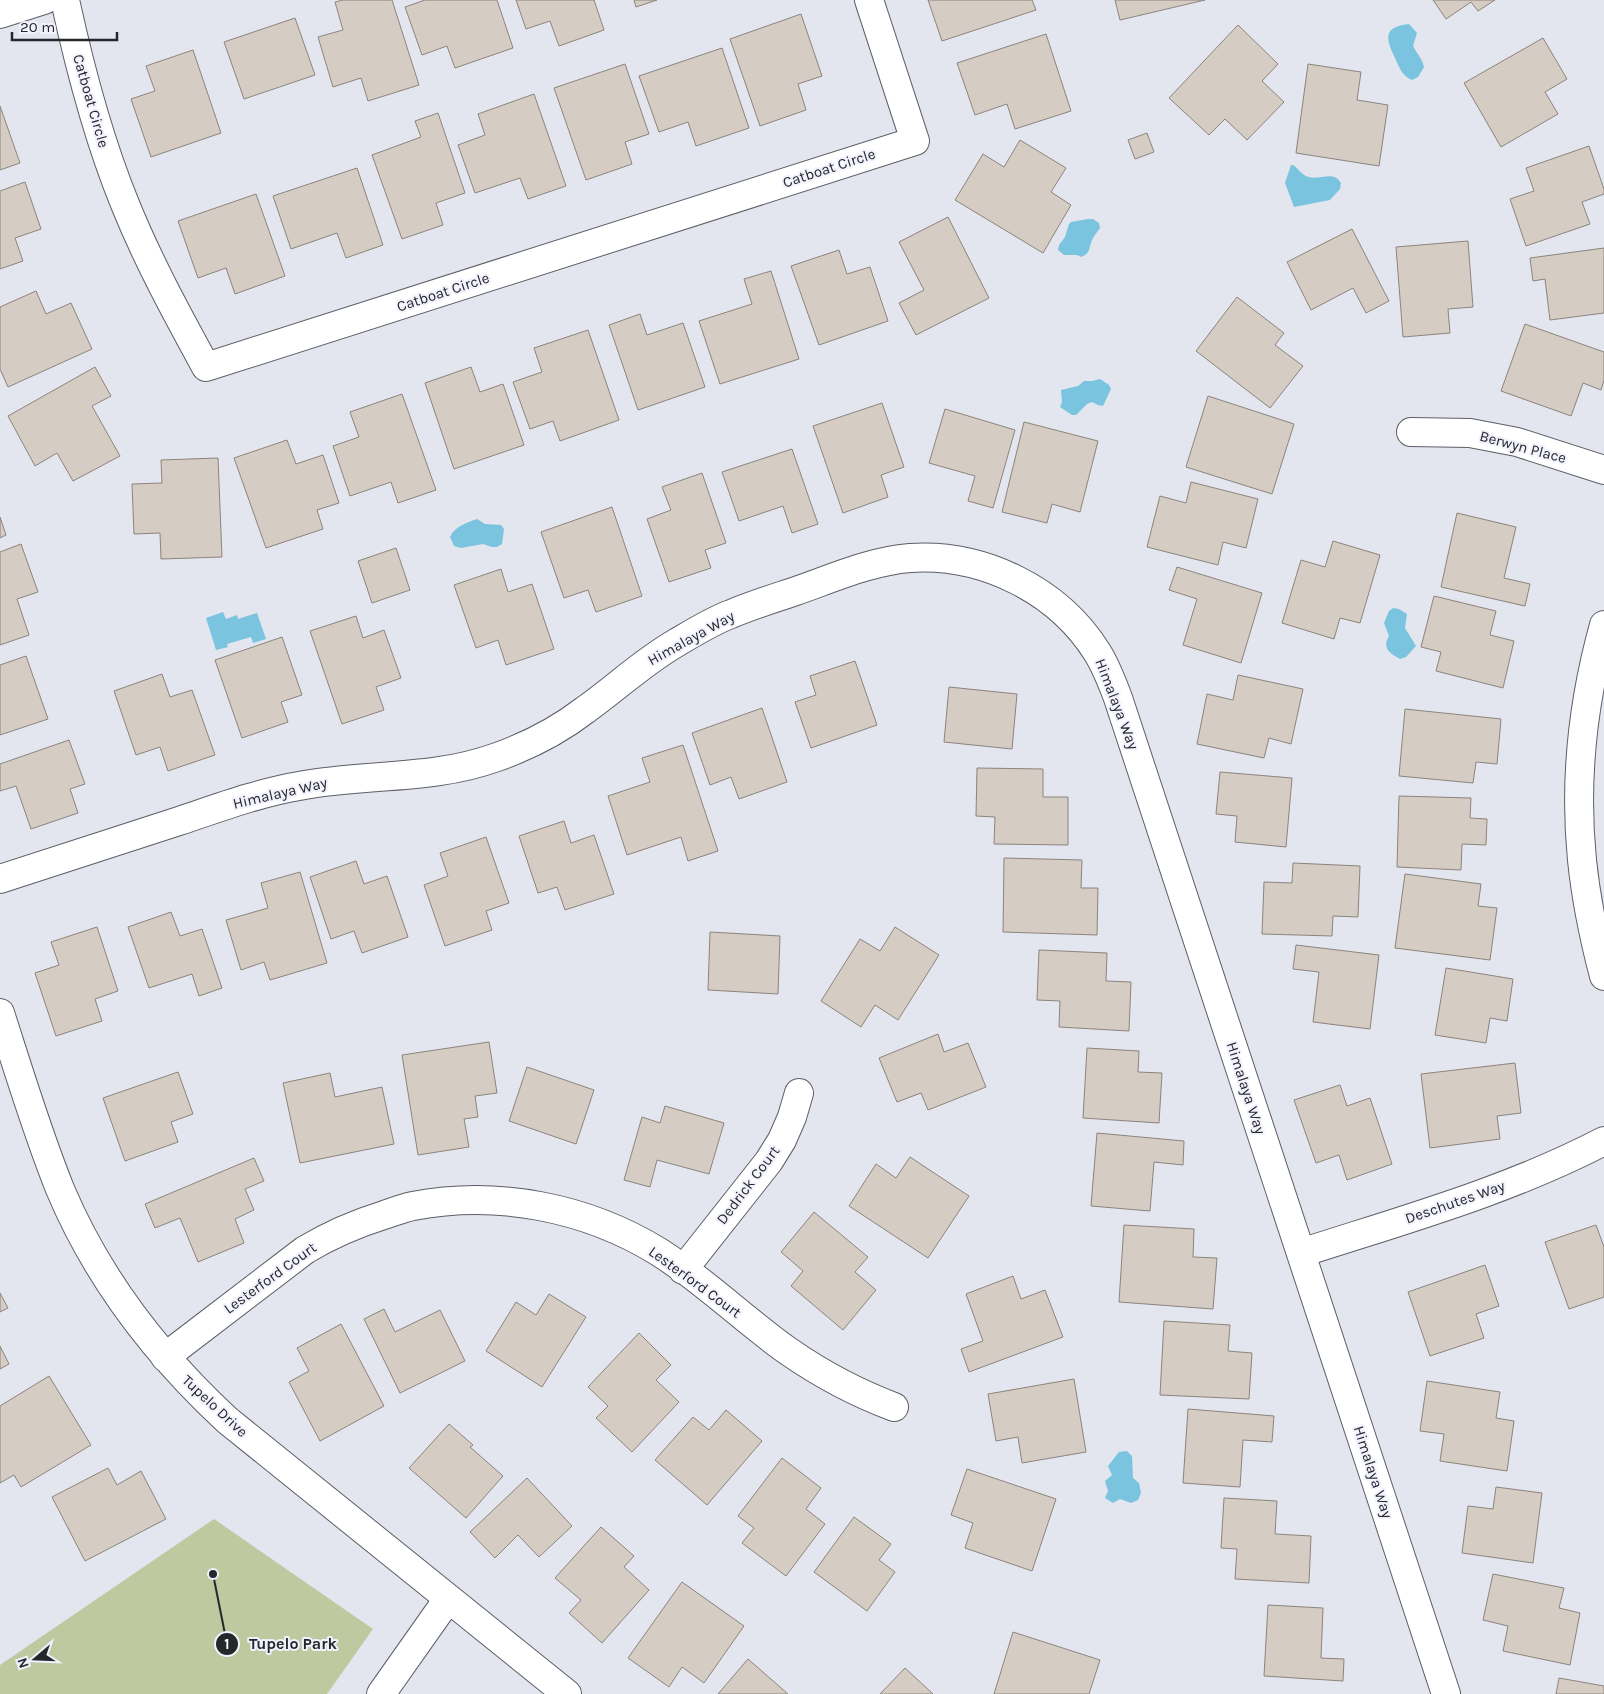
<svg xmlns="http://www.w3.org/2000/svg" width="1604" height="1694" font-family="Karla,sans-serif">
<rect width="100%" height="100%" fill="#e3e5ef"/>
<!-- green -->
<path fill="#bfc9a0" d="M214 1519 373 1629 327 1694H0V1665Z"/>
<!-- water -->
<path fill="#7ac4df" d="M1409 24 1417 33 1413 46C1417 54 1422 58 1424 67L1418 77 1412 80C1402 76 1399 67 1395 58 1386 39 1382 27 1409 24Z
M1291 165H1293C1298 168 1301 174 1306 176 1318 182 1333 169 1341 183L1340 189 1330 200 1294 207 1285 183Z
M1088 219H1093L1099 223 1100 228C1097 232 1094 236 1092 240 1089 248 1090 254 1081 257L1077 255H1064L1058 250 1059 245 1065 237 1069 224 1071 222Z
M1100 379 1109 385 1111 389 1103 406 1098 405 1092 402 1087 404 1076 415H1072L1060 407 1062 402 1061 390 1078 386 1084 381H1092Z
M477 519 485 524 501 525 504 529 502 544 497 547H492L483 544 461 548 454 546 450 537C454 527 466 523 477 519Z
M1393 608 1399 609 1407 614 1405 628 1416 646 1406 657 1400 659C1389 653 1382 648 1389 636L1384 623 1389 611Z
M223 612 226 619 237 615 238 619 257 613 266 639 253 643 251 637 227 644 228 647 216 650 206 618Z
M1127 1451 1132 1456 1133 1478 1139 1483 1141 1493 1138 1500 1131 1503 1120 1499 1113 1503 1105 1498 1108 1491 1105 1481 1112 1475 1108 1466 1119 1452Z"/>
<!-- building -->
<path fill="#d5ccc4" stroke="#8c847c" d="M343 0H392L419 85 368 101 361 78 333 87 318 37 343 30 335 2Z
M425 0H497L513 48 455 68 447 46 422 55 405 7Z
M516 0H594L604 30 559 46 550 21 526 29Z
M634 0H657L636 7Z
M928 0H1032L1036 10 942 41Z
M1115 0H1205L1120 20Z
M1433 0H1495L1478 11 1471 2 1446 19Z
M801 14 822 76 798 84 806 110 760 126 730 39Z
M295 18 315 75 244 99 224 42Z
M1238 25 1278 64 1262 81 1284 102 1247 140 1225 119 1209 135 1169 98Z
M1046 34 1071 111 1015 129 1007 104 975 115 957 63Z
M1543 38 1567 79 1545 92 1558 114 1501 147 1464 83Z
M722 48 749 128 696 146 688 122 659 132 639 76Z
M193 50 221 133 151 157 131 99 155 91 146 66Z
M625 64 649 134 625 142 632 164 586 180 554 88Z
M1308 64 1361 72 1357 100 1388 105 1379 166 1296 153Z
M534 94 566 186 528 199 520 178 475 193 458 145 485 135 478 114Z
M0 106 20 163 0 170Z
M438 113 465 193 436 203 443 225 402 239 372 155 421 137 415 121Z
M1147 133 1154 152 1135 159 1128 140Z
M1020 140 1066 168 1051 192 1071 205 1043 253 955 200 983 154 1004 167Z
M1589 146 1604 189V194L1582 202 1590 224 1526 246 1510 199 1534 191 1526 168Z
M357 168 383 245 346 258 337 233 291 249 273 196Z
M25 182 41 229 15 238 23 261 0 269V191Z
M256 194 285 276 235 294 226 268 198 278 178 221Z
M948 217 989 298 916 335 899 303 924 290 899 242Z
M1352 229 1389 301 1366 313 1353 288 1311 310 1287 262Z
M1468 241 1473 307 1448 309 1450 333 1403 337 1396 247Z
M1604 248V313L1550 320 1545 279 1533 281 1530 258Z
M839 250 847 274 870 267 888 321 819 345 791 266Z
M771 271 799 359 720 384 699 321 752 304 744 279Z
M36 291 46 314 71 303 92 349 8 387 0 369V307Z
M1237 297 1284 333 1275 345 1303 366 1270 408 1196 351Z
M640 314 647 335 683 323 705 387 638 410 609 325Z
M1525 324 1604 352V380L1601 390 1583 383 1571 416 1501 391Z
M588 330 619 420 560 441 553 421 530 429 513 382 542 372 534 348Z
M95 367 111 396 92 406 120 456 73 481 57 453 35 466 8 416Z
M471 367 480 392 503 384 524 445 454 469 425 383Z
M402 394 436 490 398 503 391 482 350 496 333 446 359 437 350 412Z
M1208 396 1294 424 1272 494 1186 467Z
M882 403 904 467 881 475 888 497 843 513 813 426Z
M945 409 1015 430 993 508 968 501 975 476 929 463Z
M1024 422 1098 441 1080 512 1052 504 1047 523 1002 512Z
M287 440 296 464 323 455 339 503 317 510 323 529 266 548 234 458Z
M792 449 818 524 792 533 783 506 739 521 722 472Z
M218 458 222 557 161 559 160 533 134 534 132 484 162 483 161 460Z
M702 473 726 543 705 550 711 568 669 582 647 519 671 510 662 487Z
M1191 482 1258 499 1246 548 1223 542 1218 565 1147 547 1160 496 1186 503Z
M612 507 642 596 596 612 588 590 564 598 541 532Z
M1457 513 1516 527 1504 578 1530 584 1525 606 1441 587Z
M0 517 6 535 0 538Z
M1333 541 1380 555 1360 623 1340 618 1334 639 1282 623 1301 560 1325 567Z
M21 544 38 592 17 599 29 635 0 645V552Z
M396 548 410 590 372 603 358 561Z
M1177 567 1262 593 1241 663 1183 645 1197 599 1169 590Z
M501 569 508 592 532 584 554 649 506 665 498 640 476 648 454 585Z
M1434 596 1496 611 1490 635 1514 641 1503 688 1436 671 1441 652 1421 647Z
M356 616 363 638 384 630 401 678 376 687 384 710 342 724 310 631Z
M282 637 302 695 281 702 288 722 242 738 215 660Z
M26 656 48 719 0 735V665Z
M855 661 877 725 811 748 795 702 816 695 810 676Z
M162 674 170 697 192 690 215 755 168 771 160 747 136 755 114 691Z
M1238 675 1303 689 1291 744 1269 738 1264 758 1197 744 1207 694 1233 700Z
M949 687 1017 694 1012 749 944 742Z
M762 708 787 782 739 799 731 777 710 785 692 733Z
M1405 709 1501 719 1497 764 1476 762 1473 783 1399 776Z
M69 740 85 784 70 789 78 813 31 829 16 786 0 791V764Z
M683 745 718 851 688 861 681 837 627 855 608 796 650 782 642 758Z
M977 768 1043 769V797H1068V845L994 844 995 817 976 816Z
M1220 772 1292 778 1286 847 1235 842 1237 816 1216 814Z
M1399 796 1471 798 1470 818 1487 819 1486 845 1462 844 1461 870 1397 867Z
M564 821 571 843 594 835 614 894 565 910 557 887 538 893 519 836Z
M486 837 509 903 486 911 492 930 445 946 424 885 448 876 440 853Z
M1004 858 1082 860 1081 888H1098L1097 935 1003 932Z
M356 861 364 884 387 876 408 937 362 953 354 931 331 939 310 877Z
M1293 863 1360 866 1358 917 1333 916 1332 936 1262 934 1264 882 1292 883Z
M300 872 327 963 270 980 264 962 241 970 226 920 268 908 261 883Z
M1405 874 1481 884 1478 906 1497 908 1490 960 1395 948Z
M171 912 180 936 202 929 222 988 199 996 192 974 149 988 128 927Z
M97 927 118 991 95 999 102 1021 56 1036 35 973 59 965 51 942Z
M895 927 939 955 898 1020 875 1005 861 1027 821 1001 860 939 880 951Z
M710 932 780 936 778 994 708 990Z
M1296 945 1379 955 1370 1029 1313 1022 1319 972 1293 969Z
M1039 950 1107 953 1106 981 1131 982 1129 1031 1059 1027 1060 1001 1037 1000Z
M1446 968 1513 979 1507 1021 1490 1018 1486 1043 1435 1035Z
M938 1034 944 1052 968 1043 986 1087 928 1110 921 1093 897 1102 879 1058Z
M489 1042 497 1093 475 1096 478 1117 464 1119 469 1147 418 1155 402 1055Z
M1087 1048 1139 1051 1138 1072 1162 1073 1159 1123 1083 1118Z
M1515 1063 1521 1113 1497 1116 1500 1139 1430 1148 1421 1074Z
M527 1067 594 1090 576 1144 509 1121Z
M178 1072 193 1114 171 1122 178 1142 125 1161 103 1098Z
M330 1073 335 1097 382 1087 394 1144 300 1163 283 1083Z
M1340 1085 1347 1106 1370 1098 1392 1164 1347 1180 1339 1155 1316 1163 1294 1100Z
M665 1106 724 1123 709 1174 657 1160 650 1187 624 1180 642 1117 660 1123Z
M1097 1133 1184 1141 1183 1165 1154 1162 1150 1211 1091 1206Z
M910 1157 969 1196 928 1258 849 1206 876 1164 896 1178Z
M254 1158 264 1181 245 1189 254 1210 235 1219 244 1243 198 1262 180 1218 155 1228 145 1204Z
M814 1212 868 1257 855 1272 876 1290 843 1330 791 1286 803 1271 781 1252Z
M1124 1225 1194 1229 1193 1257 1217 1258 1213 1309 1119 1302Z
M1596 1225 1604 1247V1297L1569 1309 1545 1242Z
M1485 1265 1499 1306 1476 1314 1484 1338 1430 1356 1408 1292Z
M1013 1276 1021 1299 1045 1290 1063 1337 969 1372 961 1349 983 1341 966 1294Z
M0 1293 8 1308 0 1312Z
M549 1294 586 1317 542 1387 486 1351 516 1302 536 1315Z
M384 1309 395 1332 440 1310 465 1361 400 1393 364 1319Z
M1164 1321 1230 1325 1228 1351 1252 1353 1249 1399 1160 1395Z
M341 1324 384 1406 320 1441 289 1382 309 1371 297 1348Z
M639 1333 671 1365 656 1380 679 1402 632 1452 596 1418 608 1406 588 1387Z
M0 1346 9 1364 0 1369Z
M49 1376 91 1445 21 1487 14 1475 0 1483V1406Z
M1074 1379 1086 1452 1022 1463 1018 1437 996 1441 988 1394Z
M1427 1381 1500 1392 1496 1418 1514 1421 1507 1471 1440 1461 1444 1434 1420 1431Z
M1188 1409 1274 1416 1272 1442 1243 1440 1240 1487 1183 1483Z
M726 1410 762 1441 707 1505 655 1460 693 1417 709 1430Z
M449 1424 473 1445 470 1447 503 1476 466 1518 409 1468Z
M782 1458 821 1488 806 1509 825 1524 786 1576 742 1543 754 1528 738 1516Z
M108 1468 117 1485 141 1471 166 1519 85 1561 52 1497Z
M967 1469 1056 1499 1032 1571 965 1548 973 1523 951 1515Z
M527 1478 572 1526 539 1557 518 1535 495 1558 470 1532Z
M1496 1487 1542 1493 1533 1563 1462 1553 1468 1506 1493 1509Z
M1224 1498 1277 1501 1275 1534 1311 1536 1309 1583 1235 1579 1237 1549 1221 1548Z
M854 1517 891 1544 879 1560 895 1572 867 1611 814 1572Z
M601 1527 634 1556 624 1567 649 1590 602 1643 569 1613 581 1600 555 1578Z
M1493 1574 1564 1588 1559 1608 1580 1613 1570 1665 1503 1651 1508 1626 1483 1620Z
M682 1582 744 1626 704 1683 682 1667 669 1687 628 1658Z
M1268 1605 1323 1608 1321 1658 1344 1659 1343 1681 1264 1676Z
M1013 1632 1100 1660 1089 1694H994Z
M748 1659 788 1694H718Z
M905 1668 933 1694H880Z
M1559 1678 1604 1686V1694H1556Z"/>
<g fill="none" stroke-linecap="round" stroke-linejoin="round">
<defs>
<path id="minor" d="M65 0C80 69 98 138 125 204 148 261 177 314 206 367L915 141 869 0
M0 14 44 0
M1411 432 1470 433 1517 442 1604 470
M1604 625C1583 701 1574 781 1582 860 1586 899 1594 938 1604 976
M0 879C60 860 119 840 179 821 218 808 258 793 299 786 366 773 431 781 497 757 528 746 559 730 585 710 616 688 643 662 676 643 693 633 712 621 731 614 752 605 775 598 796 591 833 578 871 561 910 558 983 553 1058 590 1097 652 1106 666 1112 682 1118 698L1446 1694
M1301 1253C1403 1220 1508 1191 1604 1141
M683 1270 769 1161 782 1140 792 1117 799 1093
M165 1357 305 1250C330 1235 355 1224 384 1215 393 1212 403 1208 413 1206 497 1190 586 1207 659 1252 705 1281 744 1320 788 1351 821 1374 857 1393 894 1407
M381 1694 448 1599"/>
<path id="tertiary" d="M0 1013C19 1072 37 1132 60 1189 97 1277 157 1355 227 1420L567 1694"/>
</defs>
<!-- minor casing -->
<use href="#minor" stroke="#5d5e67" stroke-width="30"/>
<!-- tertiary casing -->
<use href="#tertiary" stroke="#5d5e67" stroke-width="30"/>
<!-- minor -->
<use href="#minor" stroke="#fff" stroke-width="28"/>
<!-- tertiary -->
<use href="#tertiary" stroke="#fff" stroke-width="28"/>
</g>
<g text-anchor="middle" stroke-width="4" stroke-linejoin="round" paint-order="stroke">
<!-- street labels -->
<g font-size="15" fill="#26272b" stroke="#f1f2fd">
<text transform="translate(91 101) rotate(74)" y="5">Catboat Circle</text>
<text transform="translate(829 168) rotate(-18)" y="5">Catboat Circle</text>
<text transform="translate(443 292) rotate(-18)" y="5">Catboat Circle</text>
<text transform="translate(1523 447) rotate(15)" y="5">Berwyn Place</text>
<text transform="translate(691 638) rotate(-29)" y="5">Himalaya Way</text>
<text transform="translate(1117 704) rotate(69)" y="5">Himalaya Way</text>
<text transform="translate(280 793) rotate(-13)" y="5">Himalaya Way</text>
<text transform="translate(1246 1088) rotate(72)" y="5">Himalaya Way</text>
<text transform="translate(748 1185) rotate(-53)" y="5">Dedrick Court</text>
<text transform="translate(1455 1202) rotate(-19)" y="5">Deschutes Way</text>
<text transform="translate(270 1278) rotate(-36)" y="5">Lesterford Court</text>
<text transform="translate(695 1282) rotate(36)" y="5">Lesterford Court</text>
<text transform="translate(215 1406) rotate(43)" y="5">Tupelo Drive</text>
<text transform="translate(1373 1472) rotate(72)" y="5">Himalaya Way</text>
</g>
</g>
<!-- callouts -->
<path fill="none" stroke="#26272b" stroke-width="2" d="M213 1574L227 1644"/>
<g fill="#26272b" stroke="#f1f2fd" stroke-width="2">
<circle cx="213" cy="1574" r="5"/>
<circle cx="227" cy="1644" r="12"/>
</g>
<g font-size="15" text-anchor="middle" font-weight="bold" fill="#fff">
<text x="227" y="1649">1</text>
</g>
<g font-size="16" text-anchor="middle" font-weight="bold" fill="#26272b" stroke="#f1f2fd" stroke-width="4" stroke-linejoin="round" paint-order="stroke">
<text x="293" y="1649">Tupelo Park</text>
</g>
<!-- north arrow -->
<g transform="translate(35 1659) rotate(251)" stroke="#f1f2fd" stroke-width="4" paint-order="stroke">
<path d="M0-4L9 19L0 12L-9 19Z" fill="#26272b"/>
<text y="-8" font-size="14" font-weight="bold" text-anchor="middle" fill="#26272b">N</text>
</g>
<!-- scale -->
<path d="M12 32v8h105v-8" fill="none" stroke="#26272b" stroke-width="2.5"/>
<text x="20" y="32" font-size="15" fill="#26272b" stroke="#f1f2fd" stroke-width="4" paint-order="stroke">20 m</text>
</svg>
